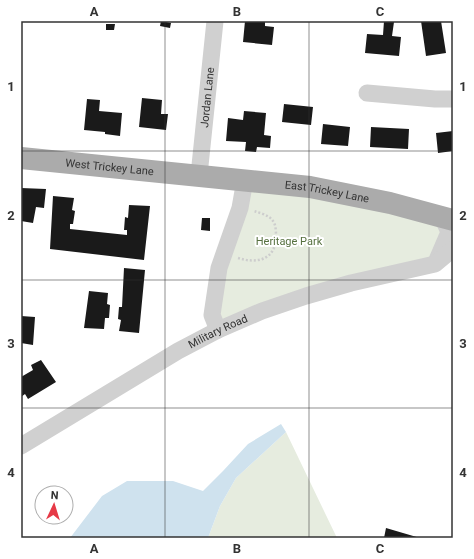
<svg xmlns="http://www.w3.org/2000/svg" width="474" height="559" font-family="Roboto,sans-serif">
<rect width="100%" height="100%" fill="#fff"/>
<!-- green -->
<path fill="#e6ecdf" d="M245 180 390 203 449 232 435 264 218 330 219 268Z
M286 432 337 538H208L220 506 236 478Z"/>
<!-- water -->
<path fill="#cfe2ee" d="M281 424 286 432 236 478 220 506 208 538H70L102 496 127 481H173L203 491 223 471 248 444Z"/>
<!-- building -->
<path fill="#1a1a1a" d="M161 21 171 23 170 28 160 26Z
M245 21H265V26L274 27 272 45 243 42Z
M384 21 394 22 392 36 401 37 399 56 365 53 367 34 383 35Z
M421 21H441L446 53 426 56Z
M106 24H115L114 30H106Z
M142 98 162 100 161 114H168L166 130 139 127Z
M87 99 100 100 99 111 122 113 120 136 105 134V132L84 130Z
M284 104 313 107 311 125 282 122Z
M244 111 266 113 264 135 271 136 270 148 257 147 256 152 245 151 246 142 226 141 228 118 243 120Z
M323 124 350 127 348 146 321 144Z
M371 127 409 129 408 149 370 147Z
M453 131V151L438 153 436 133Z
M21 188 46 189 44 208 36 207 33 223 21 221Z
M53 196 74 198 72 210 75 211 73 224H70V229L127 235V230H124L125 217 128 218 129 205 150 206 144 260 50 249Z
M202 218H210V231L201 230Z
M124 268 145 270 139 333 119 331 121 320 118 319 119 307H122Z
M89 291 108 293 107 304 110 305 109 318H105L104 329 84 328Z
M21 316 35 317 33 345 21 343Z
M41 360 56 382 28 399 25 394 21 397V377L33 370 31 365Z
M386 528 420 538H384Z"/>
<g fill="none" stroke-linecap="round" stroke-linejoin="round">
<!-- path -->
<path stroke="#cdcdcd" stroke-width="2.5" stroke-dasharray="2 2" stroke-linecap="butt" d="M238 258C257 264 276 260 276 236 276 232 276 225 273 221 269 215 260 213 254 211"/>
<!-- minor -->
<g stroke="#d0d0d0" stroke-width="17">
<path d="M367 93 435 99H453"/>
<path id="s1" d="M199 175 215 21"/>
<path d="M437 260 449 232 442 217"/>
<path d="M218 330 212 315 219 268 240 208 245 180"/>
<path id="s2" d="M21 446 178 351 218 330 262 311 306 296 351 283 435 264 453 249"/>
</g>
<!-- major -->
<path stroke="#ababab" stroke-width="22" id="s3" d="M21 158 310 187 390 203 453 220"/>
</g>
<!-- grid -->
<path fill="none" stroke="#333" stroke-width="1" stroke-opacity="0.55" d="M165 21V538M309 21V538M21 151H453M21 280H453M21 408H453"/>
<g text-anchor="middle" stroke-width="4" stroke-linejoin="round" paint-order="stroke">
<!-- street labels -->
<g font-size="11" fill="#333" stroke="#fff">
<text dy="4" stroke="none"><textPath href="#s1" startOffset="78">Jordan Lane</textPath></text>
<text dy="4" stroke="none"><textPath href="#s3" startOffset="89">West Trickey Lane</textPath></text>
<text dy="4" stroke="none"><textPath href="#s3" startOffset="308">East Trickey Lane</textPath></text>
<text dy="4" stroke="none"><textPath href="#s2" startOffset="228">Military Road</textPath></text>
</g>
<!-- park labels -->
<g font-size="11" fill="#56703f" stroke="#fff">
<text x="289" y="245">Heritage Park</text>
</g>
</g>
<!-- border -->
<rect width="474" height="559" fill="none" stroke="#ffffff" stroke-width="44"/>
<!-- north arrow -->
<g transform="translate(54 505) rotate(4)"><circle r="19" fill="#ffffff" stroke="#adadad"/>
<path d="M0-3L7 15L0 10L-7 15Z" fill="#e63946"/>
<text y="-6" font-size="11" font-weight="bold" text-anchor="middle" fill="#333333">N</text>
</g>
<rect x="22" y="22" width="430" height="515" fill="none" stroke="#333" stroke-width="1.5"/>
<g font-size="13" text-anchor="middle" font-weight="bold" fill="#333">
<text x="94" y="16">A</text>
<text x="237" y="16">B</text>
<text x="380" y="16">C</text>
<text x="11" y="91">1</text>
<text x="463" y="91">1</text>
<text x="11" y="220">2</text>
<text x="463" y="220">2</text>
<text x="11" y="348">3</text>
<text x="463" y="348">3</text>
<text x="11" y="477">4</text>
<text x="463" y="477">4</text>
<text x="94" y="553">A</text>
<text x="237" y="553">B</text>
<text x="380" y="553">C</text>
</g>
</svg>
